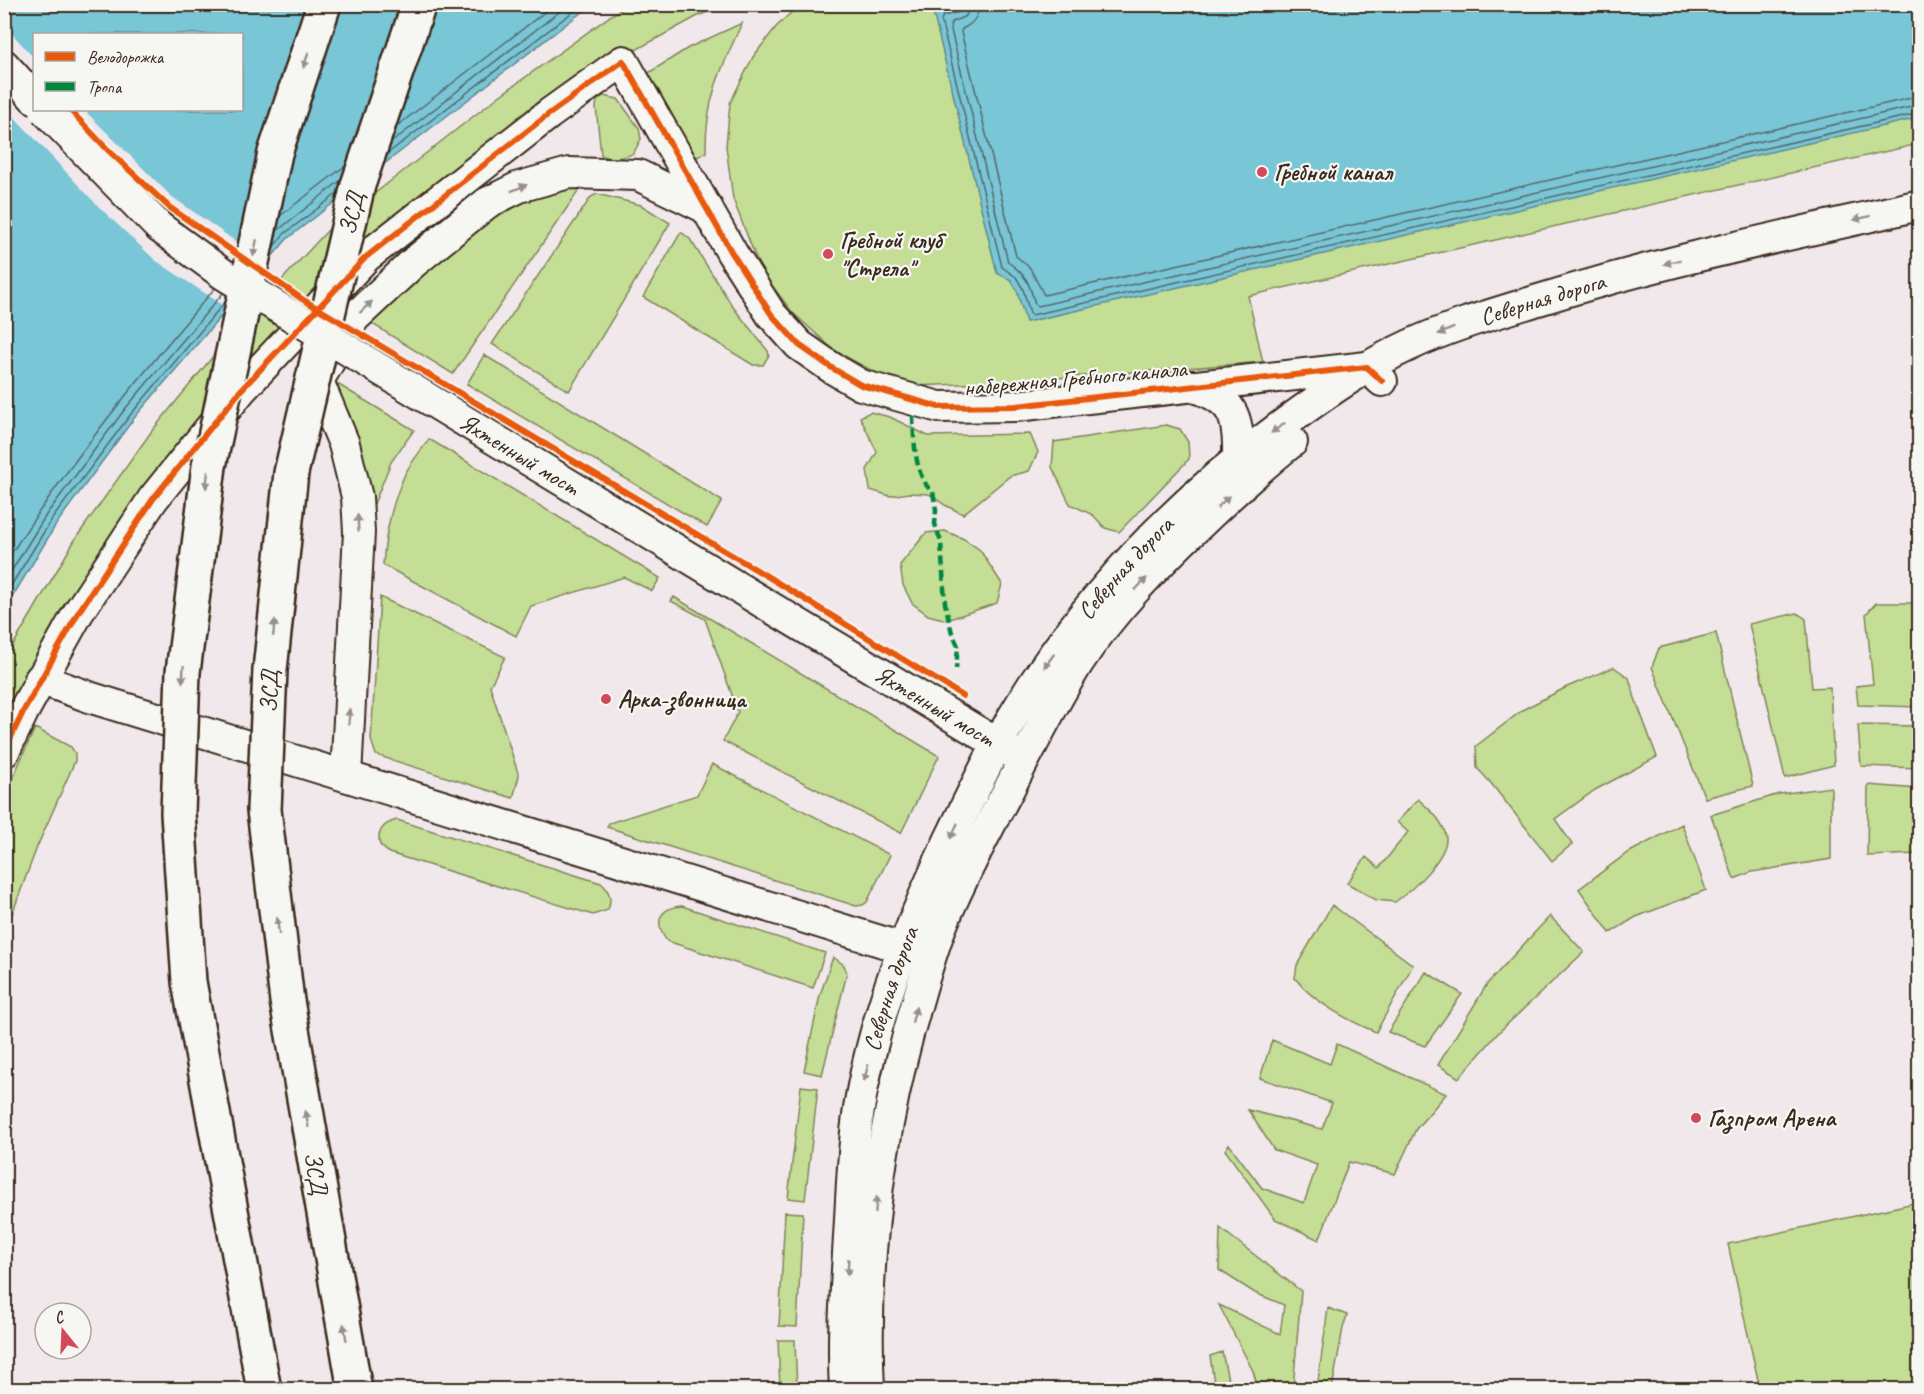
<svg xmlns="http://www.w3.org/2000/svg" width="1924" height="1394" font-family="Caveat,sans-serif">
<rect width="100%" height="100%" fill="#f1e8ec"/>
<filter id="ink" filterUnits="userSpaceOnUse"><feTurbulence type="fractalNoise" baseFrequency=".0167" numOctaves="2"/><feDisplacementMap in="SourceGraphic" scale="12" xChannelSelector="R" yChannelSelector="G"/><feConvolveMatrix kernelMatrix="1 2 1 2 8 2 1 2 1" color-interpolation-filters="sRGB"/></filter>
<g filter="url(#ink)">
<!-- green -->
<path fill="#c4de95" stroke="#80845a" stroke-width="1.5" d="M969 4 1919 5V144L1248 296 1263 362 1006 382 916 386 888 379 835 351 792 312 761 271 733 199 726 146 730 103 753 57 776 27 798 6 928 5 933 12Z
M630 5H725L698 16 606 66 247 370 5 739V659L76 538 151 432 228 338 328 230 498 97 613 14Z
M742 23C721 69 705 100 706 152L694 159 647 74 688 48Z
M603 96 618 99 639 128 641 139 633 154C622 157 611 161 601 155L596 107 597 101Z
M584 183 453 374 369 322C415 280 461 231 517 203 536 193 564 189 584 183Z
M597 194 641 205 670 223 569 391 492 344 591 197Z
M681 232 690 239 733 307 768 351 769 355 763 365H753L643 297Z
M484 355 722 501 707 527 467 384Z
M329 379 414 430 391 462 374 504C365 460 356 416 329 379Z
M870 412 890 417 928 436 1030 434 1038 452 1029 471 1010 476 963 514 945 505 929 494 909 493 890 496 870 490 867 470 877 452 860 417Z
M1166 425 1180 429 1188 442 1189 459 1119 532 1105 528 1093 515 1070 504 1052 467 1054 442Z
M429 439 660 578 652 591 624 577 531 606 516 636 383 565C385 533 392 503 405 474 411 462 421 451 429 439Z
M945 531 964 539 980 550 1002 584 997 603 947 620 928 615 912 603 903 585 900 565 926 533Z
M380 597 505 657 490 686 519 776 513 798 376 755 371 740Z
M674 597 939 756 901 833 723 741 738 712 705 619 671 601Z
M1876 603H1919V707L1858 705 1856 686 1873 684 1866 614Z
M1797 613 1806 619 1812 688 1830 687 1834 765 1785 778 1749 624Z
M1716 633 1753 786 1705 798 1652 667 1659 648Z
M1614 667 1629 678 1635 698 1657 757 1595 790 1555 819 1572 844 1552 861 1490 782 1477 768 1476 746 1524 709 1567 687Z
M1858 725 1919 726V768L1861 766Z
M35 728 71 747 75 753V761L37 847 5 933V795Z
M712 764 890 855 867 902 863 905 856 906 607 827 609 823 697 795Z
M1868 785 1919 789V854L1867 856Z
M1831 787V859L1752 872 1734 879 1711 815 1779 794Z
M1418 799C1429 809 1444 821 1446 837 1448 857 1411 891 1395 902L1376 900 1347 883 1366 857 1379 868 1408 832 1397 822Z
M397 820 601 883C610 891 612 899 608 910L593 915 389 853 380 845C376 831 384 823 397 820Z
M1682 824 1706 890 1636 917 1610 933 1579 889 1626 854Z
M1332 905 1413 965 1376 1032C1349 1021 1313 1002 1295 978L1297 965Z
M682 906 825 953 813 988 667 941C654 923 658 908 682 906Z
M1550 916 1584 952 1499 1032 1459 1078 1438 1065 1487 984Z
M833 957 844 965 847 973 822 1075 804 1071 820 995Z
M1426 972 1462 994 1425 1046 1388 1032Z
M1272 1040 1330 1064 1337 1044 1446 1094 1416 1129 1395 1174 1349 1162 1319 1240 1275 1219 1225 1150 1229 1144 1262 1188 1304 1203 1317 1165 1274 1150 1248 1110 1322 1129 1332 1103 1260 1078Z
M801 1086 818 1088 805 1200 788 1198Z
M1919 1202V1389H1760L1728 1244Z
M785 1212 803 1213 797 1327 779 1326Z
M1220 1228 1301 1291 1293 1389H1258L1253 1371 1219 1305 1280 1334 1284 1305 1255 1293 1219 1270Z
M1328 1308 1347 1315 1343 1328 1332 1389H1317Z
M778 1340H795L797 1389H780Z
M1222 1352 1230 1389H1215L1210 1356Z"/>
<!-- water -->
<path fill="#79c6d7" stroke="#60888d" stroke-width="1.5" fill-rule="evenodd" d="M5 5H594L578 15 288 238 135 417 57 523 5 609ZM34 34H242V110H34Z
M969 5H1919V118L1026 322 1017 291 1011 280 997 273 933 12Z"/>
<!-- pier -->
<path fill="#f1e8ec" d="M5 26 34 58V110H84L171 196 269 265 230 310 155 260 98 206 4 106Z"/>
<g fill="none" stroke-linecap="round" stroke-linejoin="round">
<!-- shore -->
<path stroke="#546868" stroke-width="1.5" d="M963 4 960 12 943 16 941 20 1002 267 1016 277 1023 289 1030 313 1032 315 1920 113
M970 4 966 16 952 22 950 26 1008 262C1027 276 1029 282 1035 304L1038 306 1920 105
M979 4C979 17 973 24 962 29L961 32 1016 256 1030 268 1044 295 1920 96
M397 126 555 4
M392 142 569 4
M387 154 583 4
M280 216 345 166
M277 231 340 181
M274 246 284 234 338 193
M4 565C66 466 139 377 215 288
M4 583 46 515 125 409 223 293
M4 597 52 519 131 414 225 302"/>
<defs>
<g id="minor">
<path d="M4 65 34 98"/>
<path d="M1192 386C1233 399 1239 415 1238 457L1248 468"/>
<path id="s1" d="M762 602 1013 753"/>
<path d="M40 679 92 698 922 954"/>
<path d="M4 752 23 712 78 613 153 499 241 390 366 257 549 114 623 61 732 253 771 314 799 345 832 368 861 385 939 407 1016 406 1367 367 1382 381"/>
<path d="M346 776 359 532 357 497 344 444 318 381 354 318 413 263 487 203 519 187 569 173 638 175 708 209"/>
<path id="s2" d="M845 1390C842 1339 846 1288 849 1237 852 1187 853 1135 863 1086 880 1001 912 919 949 841 975 787 1001 733 1034 683 1100 583 1185 496 1281 426 1322 396 1364 366 1410 345 1453 325 1500 312 1545 298 1668 260 1794 234 1920 205"/>
<path d="M869 1390C863 1268 878 1148 909 1031 919 996 928 961 941 927 961 879 986 832 1010 787 1032 745 1053 703 1078 663 1111 612 1155 567 1199 525 1229 496 1259 468 1292 442"/>
</g>
</defs>
<!-- minor casing -->
<use href="#minor" stroke="#3b2a1e" stroke-width="34"/>
<!-- minor -->
<use href="#minor" stroke="#f6f6f2" stroke-width="30"/>
<defs>
<g id="minor-bridge">
<path id="s3" d="M45 110 159 227 223 274 762 602"/>
</g>
<g id="highway-bridge">
<path d="M264 1390 189 982 178 813 183 672 209 466 275 153 324 4"/>
<path id="s4" d="M355 1390 287 1001 264 810 270 670 291 473 358 185 419 4"/>
</g>
</defs>
<!-- minor-bridge casing -->
<use href="#minor-bridge" stroke="#3b2a1e" stroke-width="34" stroke-linecap="butt"/>
<!-- highway-bridge casing -->
<use href="#highway-bridge" stroke="#3b2a1e" stroke-width="38" stroke-linecap="butt"/>
<!-- minor-bridge -->
<use href="#minor-bridge" stroke="#f6f6f2" stroke-width="30"/>
<!-- highway-bridge -->
<use href="#highway-bridge" stroke="#f6f6f2" stroke-width="33"/>
<!-- quiet -->
<path stroke="#00873e" stroke-width="4.5" stroke-dasharray="9 4.5" stroke-linecap="butt" d="M913 416C914 438 914 478 933 492L936 510 935 524 941 542 945 603 952 633 958 646 956 669"/>
<defs>
<path id="cycleway" d="M70 110 108 150 169 207 302 299 775 581 963 696
M4 752 23 712 78 613 153 499 241 390 366 257 549 114 623 61 732 253 771 314 799 345 832 368 861 385 939 407 1016 406 1367 367 1382 381"/>
</defs>
<!-- cycleway casing -->
<use href="#cycleway" stroke="#f6f6f2" stroke-width="10"/>
<!-- cycleway -->
<use href="#cycleway" stroke="#e8590c" stroke-width="6"/>
</g>
<!-- one-way arrows -->
<defs><path id="oneway-solid" d="M-6-.8H1V-3.2L6.5 0L1 3.2V.8H-6Z" transform="scale(1.5)"/></defs>
<g fill="#989088">
<use href="#oneway-solid" transform="translate(306 60) rotate(108)"/>
<use href="#oneway-solid" transform="translate(519 188) rotate(-22)"/>
<use href="#oneway-solid" transform="translate(1862 218) rotate(167)"/>
<use href="#oneway-solid" transform="translate(255 248) rotate(102)"/>
<use href="#oneway-solid" transform="translate(1672 262) rotate(165)"/>
<use href="#oneway-solid" transform="translate(366 307) rotate(-43)"/>
<use href="#oneway-solid" transform="translate(1446 331) rotate(158)"/>
<use href="#oneway-solid" transform="translate(1278 428) rotate(144)"/>
<use href="#oneway-solid" transform="translate(207 480) rotate(97)"/>
<use href="#oneway-solid" transform="translate(1223 502) rotate(-44)"/>
<use href="#oneway-solid" transform="translate(358 523) rotate(-93)"/>
<use href="#oneway-solid" transform="translate(1141 584) rotate(-46)"/>
<use href="#oneway-solid" transform="translate(274 628) rotate(-84)"/>
<use href="#oneway-solid" transform="translate(1049 661) rotate(126)"/>
<use href="#oneway-solid" transform="translate(183 674) rotate(94)"/>
<use href="#oneway-solid" transform="translate(349 717) rotate(-87)"/>
<use href="#oneway-solid" transform="translate(954 831) rotate(115)"/>
<use href="#oneway-solid" transform="translate(278 926) rotate(-97)"/>
<use href="#oneway-solid" transform="translate(914 1015) rotate(-75)"/>
<use href="#oneway-solid" transform="translate(866 1073) rotate(105)"/>
<use href="#oneway-solid" transform="translate(307 1119) rotate(-100)"/>
<use href="#oneway-solid" transform="translate(876 1205) rotate(-85)"/>
<use href="#oneway-solid" transform="translate(848 1267) rotate(93)"/>
<use href="#oneway-solid" transform="translate(345 1332) rotate(-100)"/>
</g>
</g>
<!-- markers -->
<g fill="#d1495b" stroke="#f6f6f2" stroke-width="2">
<circle cx="1262" cy="172" r="6"/>
<circle cx="828" cy="254" r="6"/>
<circle cx="606" cy="699" r="6"/>
<circle cx="1696" cy="1118" r="6"/>
</g>
<g text-anchor="middle" stroke-width="4.5" stroke-linejoin="round" paint-order="stroke">
<!-- poi labels -->
<g font-size="24" font-weight="bold" fill="#3b2a1e" stroke="#f6f6f2" text-anchor="start">
<text x="1274" y="180">Гребной канал</text>
<text x="840" y="248">Гребной клуб<tspan x="840" dy="28">"Стрела"</tspan></text>
<text x="618" y="707">Арка-звонница</text>
<text x="1708" y="1126">Газпром Арена</text>
</g>
<!-- street labels -->
<g font-size="24" fill="#3b2a1e" stroke="#f6f6f2">
<text dy="8" stroke="none"><textPath href="#s4" startOffset="1192">ЗСД</textPath></text>
<text dy="8" stroke="none"><textPath href="#s2" startOffset="1396">Северная дорога</textPath></text>
<text transform="translate(1075 378) rotate(-5)" y="8">набережная Гребного канала</text>
<text dy="8" stroke="none"><textPath href="#s3" startOffset="590">Яхтенный мост</textPath></text>
<text dy="8" stroke="none"><textPath href="#s2" startOffset="892">Северная дорога</textPath></text>
<text dy="8" stroke="none"><textPath href="#s4" startOffset="706">ЗСД</textPath></text>
<text dy="8" stroke="none"><textPath href="#s1" startOffset="202">Яхтенный мост</textPath></text>
<text dy="8" stroke="none"><textPath href="#s2" startOffset="406">Северная дорога</textPath></text>
<text transform="translate(316 1173) rotate(80)" y="8">ЗСД</text>
</g>
</g>
<!-- margin -->
<rect width="1924" height="1394" fill="none" stroke="#f6f6f2" stroke-width="24"/>
<rect x="12" y="12" width="1900" height="1370" fill="none" stroke="#3b2a1e" stroke-width="2" filter="url(#ink)"/>
<!-- legend -->
<rect x="33" y="33" width="210" height="78" fill="#f6f6f2" stroke="#aba49d" stroke-width="1.5"/>
<rect x="45" y="52" width="30" height="9" fill="#e8590c" stroke="#aba49d" stroke-width="1.5"/>
<text x="87" y="63" font-size="18" fill="#3b2a1e">Велодорожка</text>
<rect x="45" y="82" width="30" height="9" fill="#00873e" stroke="#aba49d" stroke-width="1.5"/>
<text x="87" y="93" font-size="18" fill="#3b2a1e">Тропа</text>
<!-- north arrow -->
<g transform="translate(63 1331) rotate(342)"><circle r="28" fill="#f6f6f2" stroke="#aba49d" stroke-width="1.5"/>
<path d="M0-4.5L10 22L0 15L-10 22Z" fill="#d1495b"/>
<text y="-9" font-size="16" font-weight="bold" text-anchor="middle" fill="#3b2a1e">С</text>
</g>
</svg>
